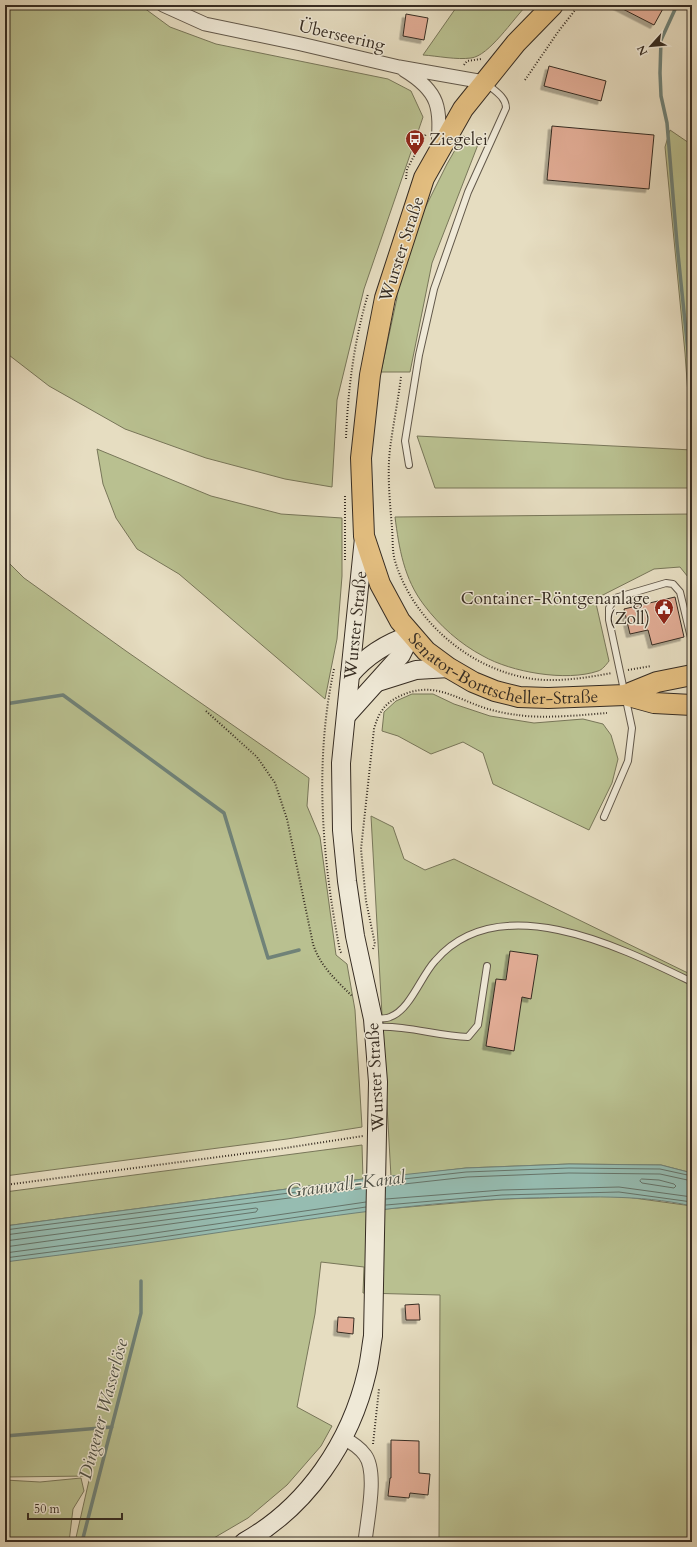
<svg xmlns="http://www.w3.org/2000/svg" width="697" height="1547" font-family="Cardo,serif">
<defs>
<filter id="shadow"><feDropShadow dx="-3.5" dy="3.5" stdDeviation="0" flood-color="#0004"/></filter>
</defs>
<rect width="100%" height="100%" fill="#e6ddc1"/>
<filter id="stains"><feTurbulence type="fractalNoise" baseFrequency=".005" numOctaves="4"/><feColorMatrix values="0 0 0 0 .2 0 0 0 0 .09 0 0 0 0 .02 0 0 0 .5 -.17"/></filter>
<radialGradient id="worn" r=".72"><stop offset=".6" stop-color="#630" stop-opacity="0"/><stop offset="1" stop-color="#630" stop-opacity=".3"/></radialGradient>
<!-- green -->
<path fill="#b9c090" stroke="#787659" d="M5 5H140L170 27 216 44 388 79 411 91 423 117 364 289 337 400 332 487 285 479 206 458 125 429 49 386 5 352Z
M458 5H527C513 19 489 56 471 58 456 60 438 56 423 55Z
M670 130 692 145V488H435L417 436 692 450 685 353 665 147Z
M463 136 479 142 432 263 410 372H381L397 298 396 288 414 230 447 164Z
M97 449 211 496 281 514 342 518V576L337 639 325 699 179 574 137 549 116 518 103 484Z
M692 514V582L680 567 654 569 595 599 609 661C606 665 602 670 598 671 566 682 511 672 483 656 460 644 439 625 424 605 404 579 399 548 395 517Z
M5 559 24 578 126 651 309 778 307 806 320 837 336 955 347 964 355 1010 362 1127 287 1139 5 1176Z
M412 694H433L454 704 490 716 534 723 583 719 603 724 611 735 618 759 612 783 589 830 493 784 483 753 463 742 431 754 398 736 382 731 384 712 396 701Z
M371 816 393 827 404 859 425 870 454 859 692 975V1173L661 1165 569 1164 466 1168 391 1177Z
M362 1145 363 1179 5 1226V1192Z
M619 1196 692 1206V1542H439L440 1295 363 1293 364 1267 321 1262 315 1314 297 1407 332 1426 321 1446 287 1485 248 1518 207 1542H75L90 1476 5 1477V1261L362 1211 502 1199Z
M81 1478 84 1491 73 1509 69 1542H5V1480L40 1482Z"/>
<!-- water -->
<path fill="#96bcb1" stroke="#708278" d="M569 1164 661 1165 692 1173V1206C638 1194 584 1197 529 1198 426 1201 324 1217 222 1232 150 1243 77 1253 5 1262V1226L363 1179 466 1168Z"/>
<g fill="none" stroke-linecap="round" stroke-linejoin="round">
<!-- shore -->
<path stroke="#66746a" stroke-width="1" d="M642 1179 659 1180 674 1184 676 1186 674 1188 642 1183 640 1181Z
M386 1181 466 1172 569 1168 660 1169 692 1176
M386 1186 467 1177 569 1173 660 1174 692 1181
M386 1199 502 1190 619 1187 692 1197
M386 1205 502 1195 619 1192 692 1202
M5 1230 366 1183
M5 1235 366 1188
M5 1241 256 1208 258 1209 256 1212 5 1247
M5 1253 134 1236 366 1202
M5 1258 135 1241 366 1207"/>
<!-- stream -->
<path stroke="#708278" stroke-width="3.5" d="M677 5 661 40 660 73 661 96 667 123 677 244 692 390
M5 704 63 695 224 813 268 958 299 950
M5 1436 112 1427
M82 1542 141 1313V1281"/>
</g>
<!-- building -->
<path fill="#e1ac95" stroke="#362c22" filter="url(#shadow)" d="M615 5H665L654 25Z
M406 14 428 18 424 40 403 36Z
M549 66 606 81 601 101 544 86Z
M552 126 654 135 649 189 547 180Z
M675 597 684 637 652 645 648 630 630 634 624 609Z
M510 951 538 955 531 999 522 997 514 1051 486 1046 496 979 506 980Z
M419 1304 420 1320H406L405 1305Z
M338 1317 354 1318 353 1334 337 1332Z
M391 1440 419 1441V1473L430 1474 428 1495 410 1493 409 1498 388 1496 390 1478H391Z"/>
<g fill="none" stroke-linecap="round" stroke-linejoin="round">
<defs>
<path id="service" d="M409 465 405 441 419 355 434 289 468 192 506 108C506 97 495 91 487 84
M604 817 628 761 632 728 609 620V608L615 598 666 583 673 584 680 592 692 642
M375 1019C380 1018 386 1019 390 1017 410 1010 421 976 435 961 499 886 622 948 692 982
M375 1027C407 1025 437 1036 468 1037L478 1025 487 966"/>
<path id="minor" d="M163 5 205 24 301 44 399 67 484 82
M404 70C442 93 440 109 438 150
M343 1438C351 1442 360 1448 365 1455 378 1472 367 1521 365 1542"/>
<g id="secondary">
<path d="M350 675C367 655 386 643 411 635"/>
<path d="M378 682 416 670 449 668"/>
<path d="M347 715 401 655 411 635"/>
<path id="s1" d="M244 1542C307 1507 351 1442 367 1372 370 1360 371 1347 373 1336L378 1082 373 1019 355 936 347 881 342 830 341 763 364 538"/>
</g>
<g id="primary">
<path id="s2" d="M553 5 516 43 463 109 424 178 385 298 370 375 361 458 364 536 380 584 400 621 426 651 449 668 473 682 495 691 519 697 548 698 625 695 657 682 692 675"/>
<path d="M625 695 654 703 692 705"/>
</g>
</defs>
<!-- service casing -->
<use href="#service" stroke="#62584a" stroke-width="8"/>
<!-- minor casing -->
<use href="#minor" stroke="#62584a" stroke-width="15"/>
<!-- secondary casing -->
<use href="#secondary" stroke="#362c22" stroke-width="20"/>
<!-- primary casing -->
<use href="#primary" stroke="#362c22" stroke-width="22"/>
<!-- path -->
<path stroke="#362c22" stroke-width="2" stroke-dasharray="1 2" stroke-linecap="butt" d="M464 65 467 61 481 59
M525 80 558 32 579 5
M406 179 407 169 426 134
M401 377C398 401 393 425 390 449 387 475 390 503 392 528 393 539 392 551 395 561 413 620 467 667 527 678 554 683 585 678 612 673
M346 438C348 389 354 341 368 294
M345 496V562
M334 669C314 762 322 859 340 951L342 954
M628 670 651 666
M206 711 257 757 275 783 287 819 313 944C320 966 336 980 352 996
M373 949 375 944 366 901 361 849 374 729C378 714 384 704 398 697 434 679 455 699 488 709 498 712 509 714 518 715 542 719 583 715 607 713
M5 1185 279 1149 363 1136
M373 1444 379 1389"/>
<!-- service -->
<use href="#service" stroke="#efe9d7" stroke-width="6"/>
<!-- minor -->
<use href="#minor" stroke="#efe9d7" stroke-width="13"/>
<!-- secondary -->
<use href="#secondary" stroke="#efe9d7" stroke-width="18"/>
<!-- primary -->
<use href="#primary" stroke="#e3be80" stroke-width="20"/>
</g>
<!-- icons -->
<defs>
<symbol id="bus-pin" viewBox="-11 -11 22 30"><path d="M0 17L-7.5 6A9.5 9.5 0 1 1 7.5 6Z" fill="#8f2418" stroke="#efe9d7"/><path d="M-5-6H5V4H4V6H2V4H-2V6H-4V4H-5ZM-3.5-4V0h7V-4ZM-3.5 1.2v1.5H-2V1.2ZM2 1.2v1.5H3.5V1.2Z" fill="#fff"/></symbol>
<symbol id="civic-pin" viewBox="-11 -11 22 30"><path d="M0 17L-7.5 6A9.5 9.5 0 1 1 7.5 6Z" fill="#8f2418" stroke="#efe9d7"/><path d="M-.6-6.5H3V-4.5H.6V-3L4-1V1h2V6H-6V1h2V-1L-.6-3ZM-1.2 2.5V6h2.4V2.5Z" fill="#fff"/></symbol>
</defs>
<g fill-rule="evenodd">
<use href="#bus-pin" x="404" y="128" width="22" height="30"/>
<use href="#civic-pin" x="653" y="597" width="22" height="30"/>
</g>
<g text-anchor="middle" stroke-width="3" stroke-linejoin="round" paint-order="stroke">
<!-- street labels -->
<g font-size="17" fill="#362c22" stroke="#efe9d7">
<text transform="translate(342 35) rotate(13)" y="6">Überseering</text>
<text transform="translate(401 249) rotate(-72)" y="6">Wurster Straße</text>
<text dy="6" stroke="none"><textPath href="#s1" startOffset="967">Wurster Straße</textPath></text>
<text dy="6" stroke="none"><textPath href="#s2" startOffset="797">Senator-Borttscheller-Straße</textPath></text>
<text transform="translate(375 1077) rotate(-93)" y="6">Wurster Straße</text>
</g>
<!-- poi labels -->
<g font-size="17" fill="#362c22" stroke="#efe9d7" text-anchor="start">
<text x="429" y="145">Ziegelei</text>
<text x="650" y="604" text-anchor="end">Container-Röntgenanlage<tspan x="650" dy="20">(Zoll)</tspan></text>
</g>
<!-- water labels -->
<g font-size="18" font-style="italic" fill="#4e5046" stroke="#efe9d7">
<text transform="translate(346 1184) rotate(-7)" y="6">Grauwall-Kanal</text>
<text transform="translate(103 1409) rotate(-75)" y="6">Dingener Wasserlöse</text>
</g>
</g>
<!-- margin -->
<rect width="697" height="1547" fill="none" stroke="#e6ddc1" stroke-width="20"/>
<rect x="6" y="6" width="685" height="1535" fill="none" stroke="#362c22" stroke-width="2"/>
<rect x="10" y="10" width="677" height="1527" fill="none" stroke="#362c22"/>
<!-- north arrow -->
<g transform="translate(651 46) rotate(243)" stroke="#efe9d7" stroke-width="3" paint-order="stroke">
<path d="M0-3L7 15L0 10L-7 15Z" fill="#362c22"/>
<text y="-6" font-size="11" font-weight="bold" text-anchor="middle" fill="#362c22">N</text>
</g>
<!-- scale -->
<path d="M28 1513v6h94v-6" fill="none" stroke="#362c22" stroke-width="2"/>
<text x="34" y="1513" font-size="12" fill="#362c22" stroke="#efe9d7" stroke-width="3" paint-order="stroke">50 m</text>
<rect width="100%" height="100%" filter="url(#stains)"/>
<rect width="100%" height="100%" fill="url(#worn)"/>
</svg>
